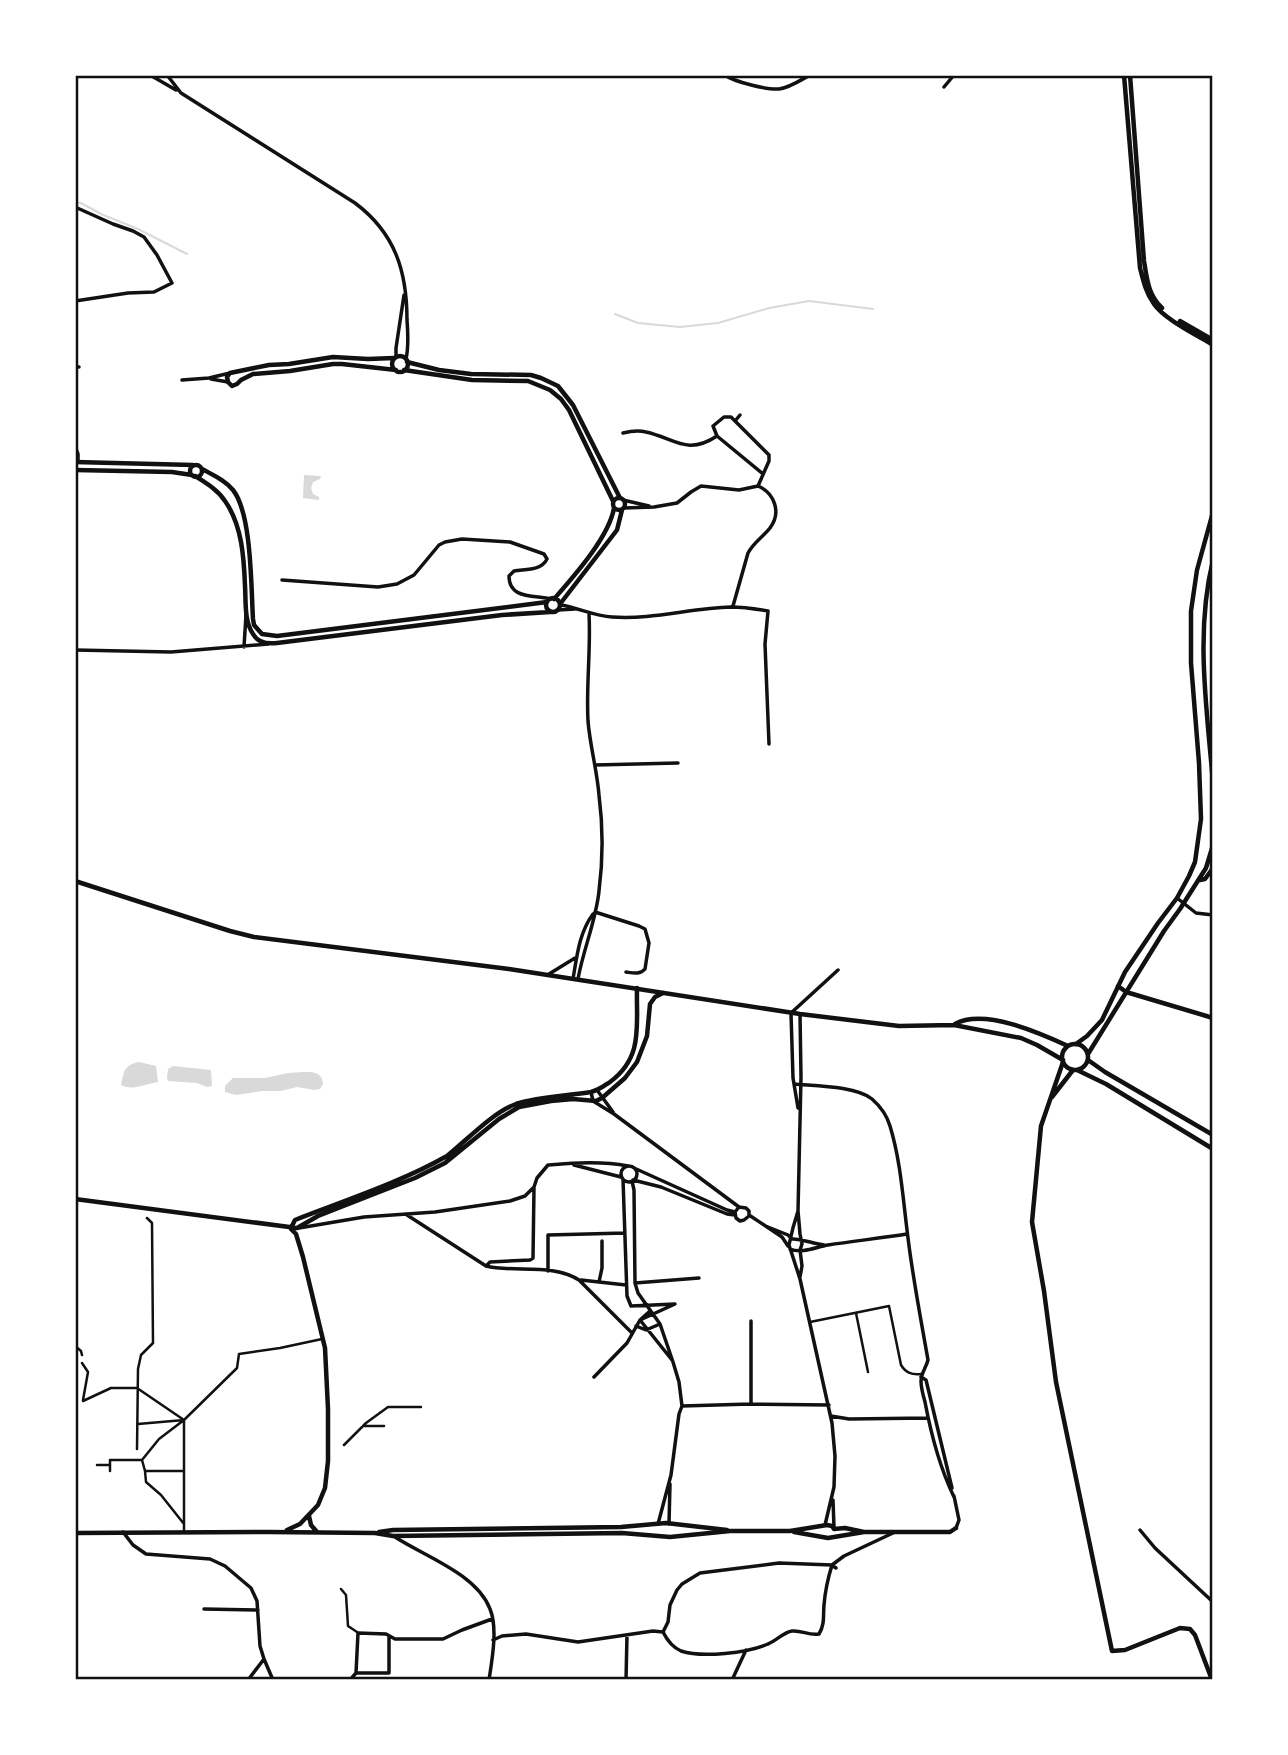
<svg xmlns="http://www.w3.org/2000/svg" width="1288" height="1755" font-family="Raleway,sans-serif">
<rect width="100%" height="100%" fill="#fff"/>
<!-- water -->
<path fill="#d9d9d9" d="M304 475 321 476 320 479 313 482 311 488 313 494 319 497V500L303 498Z
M139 1062 156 1066 158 1082C145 1084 132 1091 121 1085 124 1071 124 1065 139 1062Z
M173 1066 211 1070 212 1086 207 1087 197 1083 168 1081 167 1078 168 1069Z
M304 1072C314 1072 322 1072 323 1084L320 1089 314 1090 297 1087 281 1091H263L236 1095 225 1092V1086L233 1078H265L288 1073Z"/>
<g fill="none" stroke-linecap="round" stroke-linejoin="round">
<!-- stream -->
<path stroke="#d9d9d9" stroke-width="2" d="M75 202 81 203 101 214 138 229 187 254
M615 314 638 323 680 327 718 323 769 308 809 301 873 309"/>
<!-- pedestrian -->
<path stroke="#111" stroke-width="2.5" d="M856 1313 868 1372
M810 1322 889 1306 901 1365C906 1373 912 1375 921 1374
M75 1346 81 1351 82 1355
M82 1363 88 1372 83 1400
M83 1401 111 1388H137L184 1420
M138 1424 184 1420
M363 1426H384
M344 1445 366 1423 388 1407H421
M137 1449 138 1369 141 1355 153 1343 152 1223 147 1218
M142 1460 159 1439 184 1420 237 1368 239 1354 280 1348 322 1339
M142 1460 145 1471 146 1482 161 1495 184 1524
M97 1465H110
M110 1471V1460H142
M146 1471H184
M184 1531V1420
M341 1589 346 1595 348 1626 357 1632"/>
<!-- minor -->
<path stroke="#111" stroke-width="3.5" d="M150 75 176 90
M167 75 181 93 355 203C395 233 407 271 407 320 408 333 409 346 406 359
M579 75H583
M725 75C734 82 768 90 779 89 789 88 801 80 810 75
M944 87 954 75
M75 207 113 224 133 231 144 237 157 255 172 283 154 292 128 293 75 301
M396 356V348L404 295
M75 367H79
M211 379 228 382
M182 380 209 378 230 373
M735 421 740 415
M623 433C631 431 638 430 646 432 674 438 687 456 717 436
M76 449 78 454V462
M758 486 769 461V455L731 417H724L713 426 717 436 763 474
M623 500 649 506
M624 508 654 507 677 503 691 492 701 486 739 490 758 486C774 493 782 512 770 528 763 537 754 542 748 553L733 606
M282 580 378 587 397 584 414 575 439 545 445 542 462 539 510 542 544 554 547 559C541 571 526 569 514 571L509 576C509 599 533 595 551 599
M561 605C579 608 594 616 612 617 652 620 691 608 731 607 743 607 756 609 768 611L765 644 769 744
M558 610 575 609
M244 647 246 615
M75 650 171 652 268 644
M595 765 678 763
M1177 898 1196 913 1213 915
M595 912 639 926 645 929 649 943 645 969C640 975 633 973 626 972
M549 974 575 958
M573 979C577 956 579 933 593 914
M578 979C583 950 596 921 599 891 603 860 603 826 599 795 597 770 590 746 588 721 586 685 591 649 589 614
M800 1014 801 1077 798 1211 800 1234 802 1244 800 1250 802 1266 800 1277
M794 1084C815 1086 856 1086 872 1099 880 1106 887 1116 890 1126 901 1162 903 1200 908 1238 913 1279 921 1320 928 1360 926 1368 921 1373 921 1381 921 1388 923 1395 925 1402 931 1434 940 1468 954 1497
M597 1090 613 1112
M591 1092 593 1101 614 1114 739 1207 746 1208 749 1211V1215
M798 1108 793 1078 791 1013 838 970
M574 1165 621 1177
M621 1174a8 8 0 1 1 16 0a8 8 0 1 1-16 0Z
M634 1168 727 1210 735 1212
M623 1179 627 1296 631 1306 675 1304 640 1320 672 1360
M633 1180 661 1187 727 1214 735 1215
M632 1181 634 1190 635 1283 638 1293 660 1324 673 1362 679 1382 682 1406 679 1414 671 1475 658 1524
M739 1207 735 1212 736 1218 740 1221 744 1220 749 1216
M798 1211C794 1223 791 1235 789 1245L800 1279 832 1423 835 1456 834 1487 825 1525
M407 1215 486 1266C515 1273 553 1263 579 1280L632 1333
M749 1215 782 1237 788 1246
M768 1227 788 1235 792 1239C798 1238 815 1244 824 1245
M299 1228 364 1217 435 1212 510 1201 525 1196 534 1187 537 1178 548 1165C575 1163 601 1161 628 1166
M790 1249C802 1254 816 1247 828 1245 855 1241 881 1238 907 1234
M486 1266 490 1262 530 1260 533 1258 534 1188
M548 1271V1235L625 1233
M581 1280 626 1285
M599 1282 602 1268V1241
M635 1283 699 1278
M751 1321V1404
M636 1326 646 1330 660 1324
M594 1377 627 1343 640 1320 650 1311
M921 1377 926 1380 952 1488
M682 1406 751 1404 829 1405
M831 1416 849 1419 928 1418
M954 1496 959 1520 956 1528
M833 1500 834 1527
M669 1524 670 1484
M1140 1530 1155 1548 1213 1602
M123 1532 133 1545 146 1554 210 1559 225 1566 251 1588 257 1601 260 1646 264 1659 273 1680
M395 1537C424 1556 477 1574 490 1609 498 1628 492 1660 489 1680
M836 1568 832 1565 779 1563 700 1573 682 1584 677 1590 670 1605 668 1622 663 1632C667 1640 672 1647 681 1651 702 1658 748 1653 768 1644 776 1641 784 1632 792 1631 802 1630 809 1636 819 1634 825 1624 823 1616 824 1605 825 1592 828 1578 832 1565L844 1556 893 1533
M204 1609 258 1610
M493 1640 502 1636 526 1634 578 1642 653 1631 663 1632
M356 1673 358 1633 386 1634 395 1639H443L462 1630 492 1619
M356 1673H389V1637
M248 1680 264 1659
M350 1680 356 1673
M626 1680 627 1635
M732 1680 746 1650"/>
<!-- tertiary -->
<path stroke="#111" stroke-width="4.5" d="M1124 75 1140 268C1143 280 1146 293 1154 304 1164 319 1197 335 1213 345
M1130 75 1144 261C1147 279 1148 295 1162 308
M1180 321 1213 340
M392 364a8 8 0 1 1 16 0a8 8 0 1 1-16 0Z
M394 358 368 359 333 357 289 364 269 365 230 373 227 377 228 382 232 386 237 384 241 380 253 374 290 371 333 364H342L396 370
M407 362 439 370 471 374 531 375 541 378 558 386 573 405 620 498
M404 370 472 380 528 381 550 390 561 399 569 410 613 501
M75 462 193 465
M190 471a6 6 0 1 1 12 0a6 6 0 1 1-12 0Z
M202 469C213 475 225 480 233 490 252 514 251 588 253 619L254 625 262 634 277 636 547 602
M75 470 172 472 192 475
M195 476C206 483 218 490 225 501 242 525 244 558 245 586 246 601 244 621 253 634 258 643 268 644 277 643L502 615 550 612
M613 504a6 6 0 1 1 12 0a6 6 0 1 1-12 0Z
M1213 560C1195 633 1207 709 1213 783
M546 605a7 7 0 1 1 14 0a7 7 0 1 1-14 0Z
M554 599C574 576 609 537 614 508
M560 604 617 530 622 510
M1200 880 1205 879 1213 868
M1118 986 1126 992 1213 1018
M1076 1044 1087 1036 1102 1020 1125 972 1158 923 1177 898 1189 876 1195 862 1201 819 1199 763 1191 663V611L1197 570 1213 512
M1088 1054 1164 931 1180 909 1206 868 1213 845
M1063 1062 1041 1126 1032 1222 1044 1291 1056 1382 1112 1651 1125 1650 1180 1628 1190 1629 1195 1635 1212 1680
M1052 1097 1073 1070
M75 1199 297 1228 318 1216 415 1178 445 1163 499 1119 519 1107 551 1101 573 1099 596 1101 602 1098 625 1078 637 1062 647 1036 650 1004 655 997 663 993
M291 1228 295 1220C346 1200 399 1183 447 1156 467 1140 492 1113 516 1104 540 1096 567 1096 591 1092 599 1090 604 1086 610 1082 644 1057 636 1025 637 988
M309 1516 311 1525 317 1532
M287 1530 300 1524 318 1505 325 1488 328 1461V1409L325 1348 303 1257 296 1234 291 1229
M379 1532 393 1530 621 1527 666 1523 727 1530
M794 1532 828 1538 864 1532
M75 1533 269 1532 375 1533 393 1536 622 1533 670 1537 730 1531H790L827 1525 832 1526 834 1529 845 1528 864 1532H950L956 1528"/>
<!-- secondary -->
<path stroke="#111" stroke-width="4.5" d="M75 881 230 931 254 937 509 969 800 1014 899 1026 954 1025 1021 1038 1037 1045 1063 1060
M955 1024C984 1008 1040 1033 1068 1046
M1062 1057a13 13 0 1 1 26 0a13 13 0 1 1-26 0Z
M1088 1060 1105 1072 1213 1135
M1077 1070 1106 1084 1213 1149"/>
</g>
<!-- border -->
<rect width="1288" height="1755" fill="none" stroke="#ffffff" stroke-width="154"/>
<rect x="77" y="77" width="1134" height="1601" fill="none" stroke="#111" stroke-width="2.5"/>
</svg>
